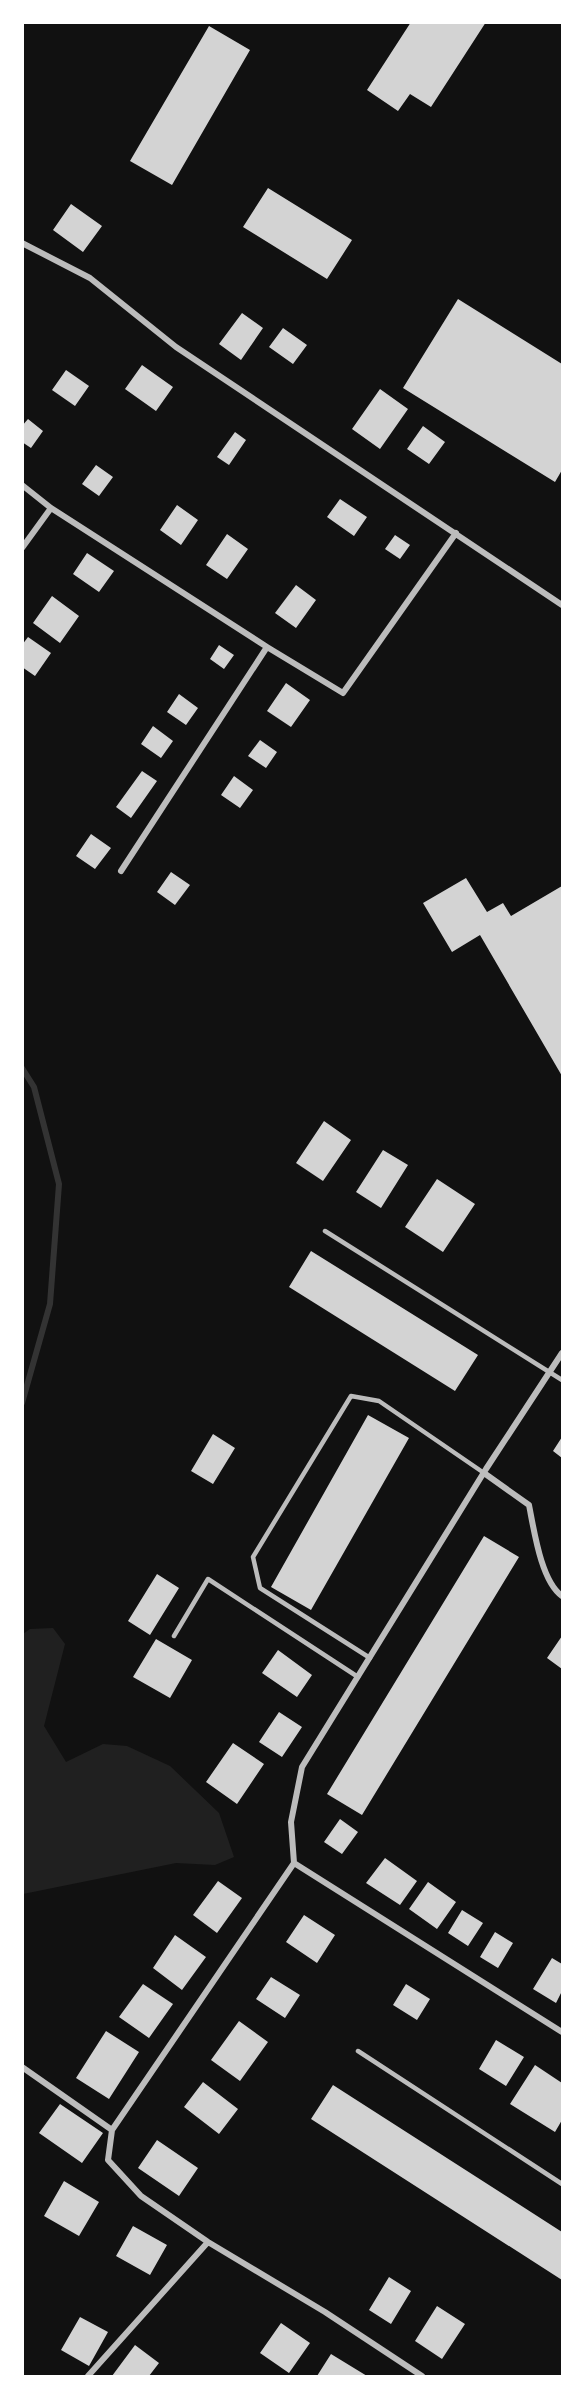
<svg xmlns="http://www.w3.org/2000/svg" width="585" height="2399" font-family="'Roboto Condensed',sans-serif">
<rect width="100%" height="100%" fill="#111"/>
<!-- green -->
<path fill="#202020" d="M53 1628 65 1644 44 1726 66 1762 103 1744 127 1746 170 1766 219 1813 234 1857 215 1865 176 1863 23 1894V1634L30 1629Z"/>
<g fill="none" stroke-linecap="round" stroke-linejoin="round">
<!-- stream -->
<path stroke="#333" stroke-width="6" d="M22 1068 34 1087 59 1184 50 1304 22 1403"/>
</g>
<!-- building -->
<path fill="#d3d3d3" d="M411 22H486L431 107 410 94 398 111 367 90Z
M209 26 250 50 172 185 130 161Z
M268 188 352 240 327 279 243 227Z
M71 204 102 226 83 252 53 230Z
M458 299 562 364V470L555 482 403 388Z
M242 313 263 328 241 360 219 344Z
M283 328 307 345 293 364 269 347Z
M142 365 173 387 156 411 125 389Z
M66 370 89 386 75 406 52 390Z
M380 389 408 409 380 449 352 429Z
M28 419 43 431 31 448 22 442V426Z
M423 426 445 442 429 464 407 449Z
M235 432 246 440 229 465 217 457Z
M96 465 113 477 99 496 82 484Z
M340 499 367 517 354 536 327 517Z
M177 505 198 520 181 545 160 530Z
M227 534 248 549 227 579 206 565Z
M395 535 410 545 400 559 385 549Z
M87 553 114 571 99 592 73 574Z
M296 585 316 600 296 628 275 613Z
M52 596 79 616 60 643 33 623Z
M28 637 51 653 35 676 22 667V645Z
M219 645 234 655 224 669 210 659Z
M286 683 310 700 291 727 267 711Z
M179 694 198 708 186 725 167 712Z
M153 726 173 741 161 758 141 744Z
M260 740 277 752 266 768 248 756Z
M142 771 157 781 131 818 116 807Z
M234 776 253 790 240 808 221 795Z
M91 834 111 848 95 869 76 856Z
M171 872 190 885 175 905 157 892Z
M466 878 487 912 503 903 511 916 562 886V1076L480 935 452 952 423 903Z
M324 1121 351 1140 323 1181 296 1163Z
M383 1150 408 1165 381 1208 356 1192Z
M437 1179 475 1204 443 1252 405 1227Z
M311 1251 478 1355 455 1391 289 1287Z
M368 1415 409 1438 311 1610 271 1587Z
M213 1434 235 1448 213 1484 191 1471Z
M562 1437V1458L553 1451Z
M484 1536 519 1557 362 1815 327 1794Z
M157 1574 179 1588 150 1635 128 1621Z
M562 1636V1669L547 1658Z
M156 1639 192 1660 170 1698 133 1677Z
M278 1650 312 1675 297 1697 262 1673Z
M279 1712 302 1727 282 1757 259 1742Z
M233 1743 264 1764 237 1804 206 1782Z
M340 1819 358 1832 342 1854 324 1842Z
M385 1858 417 1881 400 1905 366 1883Z
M218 1881 242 1898 217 1933 193 1915Z
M428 1882 456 1902 437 1929 409 1909Z
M462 1910 483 1923 468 1946 448 1933Z
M304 1915 335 1935 317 1963 286 1942Z
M495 1932 513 1943 498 1968 480 1957Z
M175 1935 206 1957 182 1990 153 1968Z
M552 1958 562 1964V1991L556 2003 533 1989Z
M271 1977 300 1995 285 2018 256 1999Z
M143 1984 173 2004 149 2038 119 2017Z
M406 1984 430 1999 417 2020 393 2005Z
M239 2021 268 2042 240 2081 211 2060Z
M106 2031 139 2052 109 2099 76 2078Z
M496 2040 524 2057 506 2086 479 2069Z
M535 2065 562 2083V2120L555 2132 510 2104Z
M203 2082 238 2109 219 2134 184 2107Z
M333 2085 562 2232V2280L311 2119Z
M60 2104 103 2133 82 2163 39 2133Z
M157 2140 198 2168 179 2196 138 2168Z
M64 2181 99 2202 79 2236 44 2216Z
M133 2226 167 2245 150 2275 116 2256Z
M389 2277 411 2291 391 2324 369 2310Z
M437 2306 465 2324 442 2359 415 2341Z
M80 2317 108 2332 89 2366 61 2350Z
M281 2323 310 2343 289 2373 260 2353Z
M135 2345 159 2363 149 2376H112Z
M331 2354 367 2376H317Z"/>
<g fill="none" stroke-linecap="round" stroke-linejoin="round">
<!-- service -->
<path stroke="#bcbcbc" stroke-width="4.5" d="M325 1231 562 1380
M174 1636 208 1579 358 1677
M370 1658 260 1588 253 1557 351 1396 379 1401 484 1473
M358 2051 562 2184"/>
<!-- minor -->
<path stroke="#bcbcbc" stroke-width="6" d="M22 243 90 278 176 347 562 605
M22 485 51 508 267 647 343 693 456 533
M22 548 51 508
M121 871 267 647
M484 1473 529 1505C534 1530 541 1581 562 1596
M294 1863 562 2032
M22 2067 112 2130 108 2160 141 2196 208 2242 325 2312 422 2376
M112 2130 294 1863 291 1822 302 1767 486 1469 562 1353
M88 2376 208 2242"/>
</g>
<!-- border -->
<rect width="585" height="2399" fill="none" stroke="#ffffff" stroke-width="48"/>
</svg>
